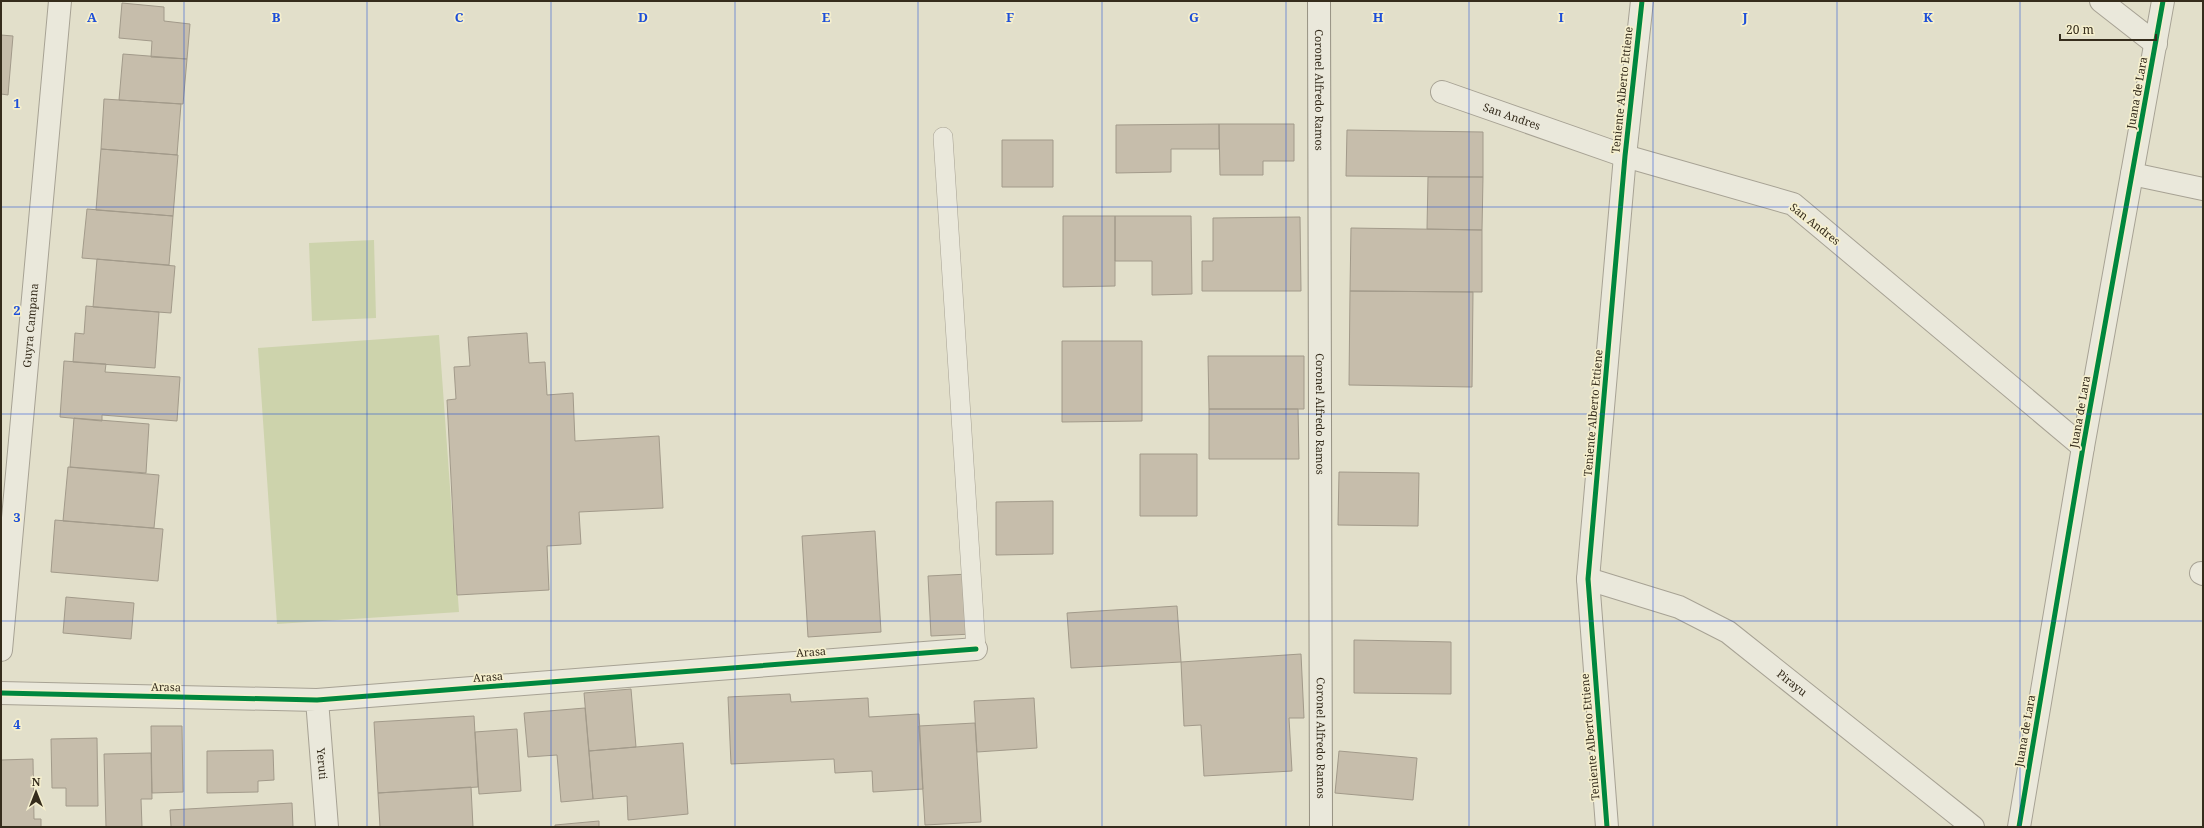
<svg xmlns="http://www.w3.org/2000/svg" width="2204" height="828" font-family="'Noto Serif',serif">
<rect width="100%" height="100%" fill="#e2dfca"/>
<!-- green -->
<path fill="#cdd3ac" d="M374 240 376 318 312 321 309 243Z
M439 335 459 612 277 624 258 348Z"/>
<!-- building -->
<path fill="#c6bdab" stroke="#a29a8a" d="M122 3 164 7V21L190 24 187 59 151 57 152 41 119 38Z
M1 35 13 36 8 95 1 94Z
M123 54 187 59 183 104 119 100Z
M104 99 181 104 177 155 101 149Z
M1219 124H1294V161H1263V175H1220Z
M1219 124V149H1171V172L1116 173V125Z
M1347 130 1483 132V177L1346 176Z
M1002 140H1053V187H1002Z
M101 149 178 155 173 216 96 210Z
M1428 177H1483L1482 230 1427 229Z
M87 209 173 216 169 265 82 258Z
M1063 216H1115V286L1063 287Z
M1115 216H1191L1192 294 1152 295V261H1115Z
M1300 217 1301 291H1202V261H1213V218Z
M1351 228 1482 230V292L1350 291Z
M97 259 175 266 171 313 93 307Z
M1350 291 1473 292 1472 387 1349 385Z
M86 306 159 312 155 368 73 362 75 333 84 334Z
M527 333 529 363 545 362 547 395 573 393 575 441 659 436 663 508 579 512 581 544 547 546 549 590 457 595 447 400 456 399 454 367 470 366 468 337Z
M1062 341H1142V421L1062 422Z
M1208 356H1304V409H1209Z
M64 361 106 364 105 372 180 377 177 421 102 415V421L60 417Z
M1209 409H1298L1299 459H1209Z
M74 418 149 424 146 473 70 467Z
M1140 454H1197V516H1140Z
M68 467 159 475 154 528 63 521Z
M1339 472 1419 473 1418 526 1338 525Z
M1053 501V554L996 555V502Z
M55 520 163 529 158 581 51 572Z
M875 531 881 632 808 637 802 536Z
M969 574 972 634 931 636 928 576Z
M66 597 134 603 131 639 63 633Z
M1177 606 1181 662 1071 668 1067 613Z
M1354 640 1451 642V694L1354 693Z
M1301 654 1304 718H1289L1292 771 1204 776 1201 725 1184 726 1181 662Z
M631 689 636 747 589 751 584 693Z
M790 694 791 702 868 698 869 717 919 714 923 789 873 792 872 771 835 773 834 759 731 764 728 697Z
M1034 698 1037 748 977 752 974 701Z
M585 708 593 799 561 802 557 755 528 757 524 713Z
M474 716 478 787 378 793 374 722Z
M975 723 981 822 925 825 919 726Z
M151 726H182L183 792 152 793Z
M517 729 521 791 479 794 475 732Z
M97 738 98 806H66V788H52L51 739Z
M683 743 688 814 628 820 627 796 593 799 589 751Z
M273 750 274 780 258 781V792L207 793V751Z
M1339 751 1417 758 1413 800 1335 793Z
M151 753 152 799H141L142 827H106L104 754Z
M33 759 34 819H41V827H1V760Z
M471 787 473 827H380L378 793Z
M292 803 293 827H171L170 810Z
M599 821V827H555V825Z"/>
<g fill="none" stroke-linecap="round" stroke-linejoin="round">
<defs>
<path id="service" d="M943 137 976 649"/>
<g id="minor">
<path d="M2101 1 2156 44"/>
<path id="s1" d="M1442 92 1625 156 1793 204 2083 447"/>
<path d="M2132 174 2203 189"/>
<path d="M2201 573 2203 574"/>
<path id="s2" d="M1588 579 1679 607 1728 632 1973 827"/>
<path d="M317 700 976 649"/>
<path d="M1607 827 1588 579 1625 156 1642 1"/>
<path d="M2019 827 2083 447 2163 1"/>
</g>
<g id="tertiary">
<path id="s3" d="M1 650 60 1"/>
<path id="s4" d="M1 693 317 700 327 827"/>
</g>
<g id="secondary">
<path id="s5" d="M1319 1 1321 827"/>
</g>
</defs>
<!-- service casing -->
<use href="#service" stroke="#a7a294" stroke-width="20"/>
<!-- minor casing -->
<use href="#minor" stroke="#a7a294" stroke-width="24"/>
<!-- tertiary casing -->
<use href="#tertiary" stroke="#a7a294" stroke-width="24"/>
<!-- secondary casing -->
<use href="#secondary" stroke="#979283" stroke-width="24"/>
<!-- service -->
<use href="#service" stroke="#eae8db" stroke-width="19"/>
<!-- minor -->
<use href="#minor" stroke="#eae8db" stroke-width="22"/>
<!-- tertiary -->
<use href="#tertiary" stroke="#eae8db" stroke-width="22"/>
<!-- secondary -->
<use href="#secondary" stroke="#eae8db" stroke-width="22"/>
<defs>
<path id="cycleway" d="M1 693 317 700 976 649
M1607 827 1588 579 1625 156 1642 1
M2019 827 2083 447 2163 1"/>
</defs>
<!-- cycleway casing -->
<use href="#cycleway" stroke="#f5efce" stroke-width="8"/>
<!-- cycleway -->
<use href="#cycleway" stroke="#00873e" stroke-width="5"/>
</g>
<!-- grid -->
<path fill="none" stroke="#1d4ed8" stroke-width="1" stroke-opacity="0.55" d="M184 1V827M367 1V827M551 1V827M735 1V827M918 1V827M1102 1V827M1286 1V827M1469 1V827M1653 1V827M1837 1V827M2020 1V827M1 207H2203M1 414H2203M1 621H2203"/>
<g text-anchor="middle" stroke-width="3.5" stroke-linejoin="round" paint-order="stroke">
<!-- street labels -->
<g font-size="11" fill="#352c1c" stroke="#f5efce">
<text dy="4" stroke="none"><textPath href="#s5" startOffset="89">Coronel Alfredo Ramos</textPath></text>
<text transform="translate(1622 90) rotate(-84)" y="4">Teniente Alberto Ettiene</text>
<text transform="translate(2137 93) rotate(-80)" y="4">Juana de Lara</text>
<text dy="4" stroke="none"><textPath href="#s1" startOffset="74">San Andres</textPath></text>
<text transform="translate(1815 224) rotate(38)" y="4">San Andres</text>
<text dy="4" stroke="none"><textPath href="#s3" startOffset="326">Guyra Campana</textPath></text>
<text transform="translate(2080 412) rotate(-80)" y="4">Juana de Lara</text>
<text transform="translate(1593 413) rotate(-85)" y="4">Teniente Alberto Ettiene</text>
<text dy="4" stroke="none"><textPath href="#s5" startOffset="413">Coronel Alfredo Ramos</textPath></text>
<text transform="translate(811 652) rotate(-4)" y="4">Arasa</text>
<text transform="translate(488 677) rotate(-4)" y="4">Arasa</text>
<text dy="4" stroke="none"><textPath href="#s2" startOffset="232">Pirayu</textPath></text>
<text transform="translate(166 687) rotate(1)" y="4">Arasa</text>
<text transform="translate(2025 731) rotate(-80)" y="4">Juana de Lara</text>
<text transform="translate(1590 737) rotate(-95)" y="4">Teniente Alberto Ettiene</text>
<text dy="4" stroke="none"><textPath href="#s5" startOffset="737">Coronel Alfredo Ramos</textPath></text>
<text dy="4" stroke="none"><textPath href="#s4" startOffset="380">Yeruti</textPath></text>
</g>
</g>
<g font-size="13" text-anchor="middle" font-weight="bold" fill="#1d4ed8" stroke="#f5efce" stroke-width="3.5" stroke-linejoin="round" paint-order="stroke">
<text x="92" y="22">A</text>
<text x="276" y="22">B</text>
<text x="459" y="22">C</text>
<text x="643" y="22">D</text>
<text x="826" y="22">E</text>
<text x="1010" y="22">F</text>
<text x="1194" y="22">G</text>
<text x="1378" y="22">H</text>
<text x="1561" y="22">I</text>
<text x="1745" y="22">J</text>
<text x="1928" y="22">K</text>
<text x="17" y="108">1</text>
<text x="17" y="315">2</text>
<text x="17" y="522">3</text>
<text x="17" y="729">4</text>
</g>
<!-- border -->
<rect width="2204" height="828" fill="none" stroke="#352c1c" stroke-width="4"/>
<!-- north arrow -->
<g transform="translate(36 792)" stroke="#f5efce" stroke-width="3" paint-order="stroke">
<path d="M0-3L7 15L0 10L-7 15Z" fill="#352c1c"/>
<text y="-6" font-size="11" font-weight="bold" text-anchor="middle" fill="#352c1c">N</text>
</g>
<!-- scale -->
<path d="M2060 34v6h96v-6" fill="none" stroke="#352c1c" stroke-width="2"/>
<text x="2066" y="34" font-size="12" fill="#352c1c" stroke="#f5efce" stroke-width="3" paint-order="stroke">20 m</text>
</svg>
